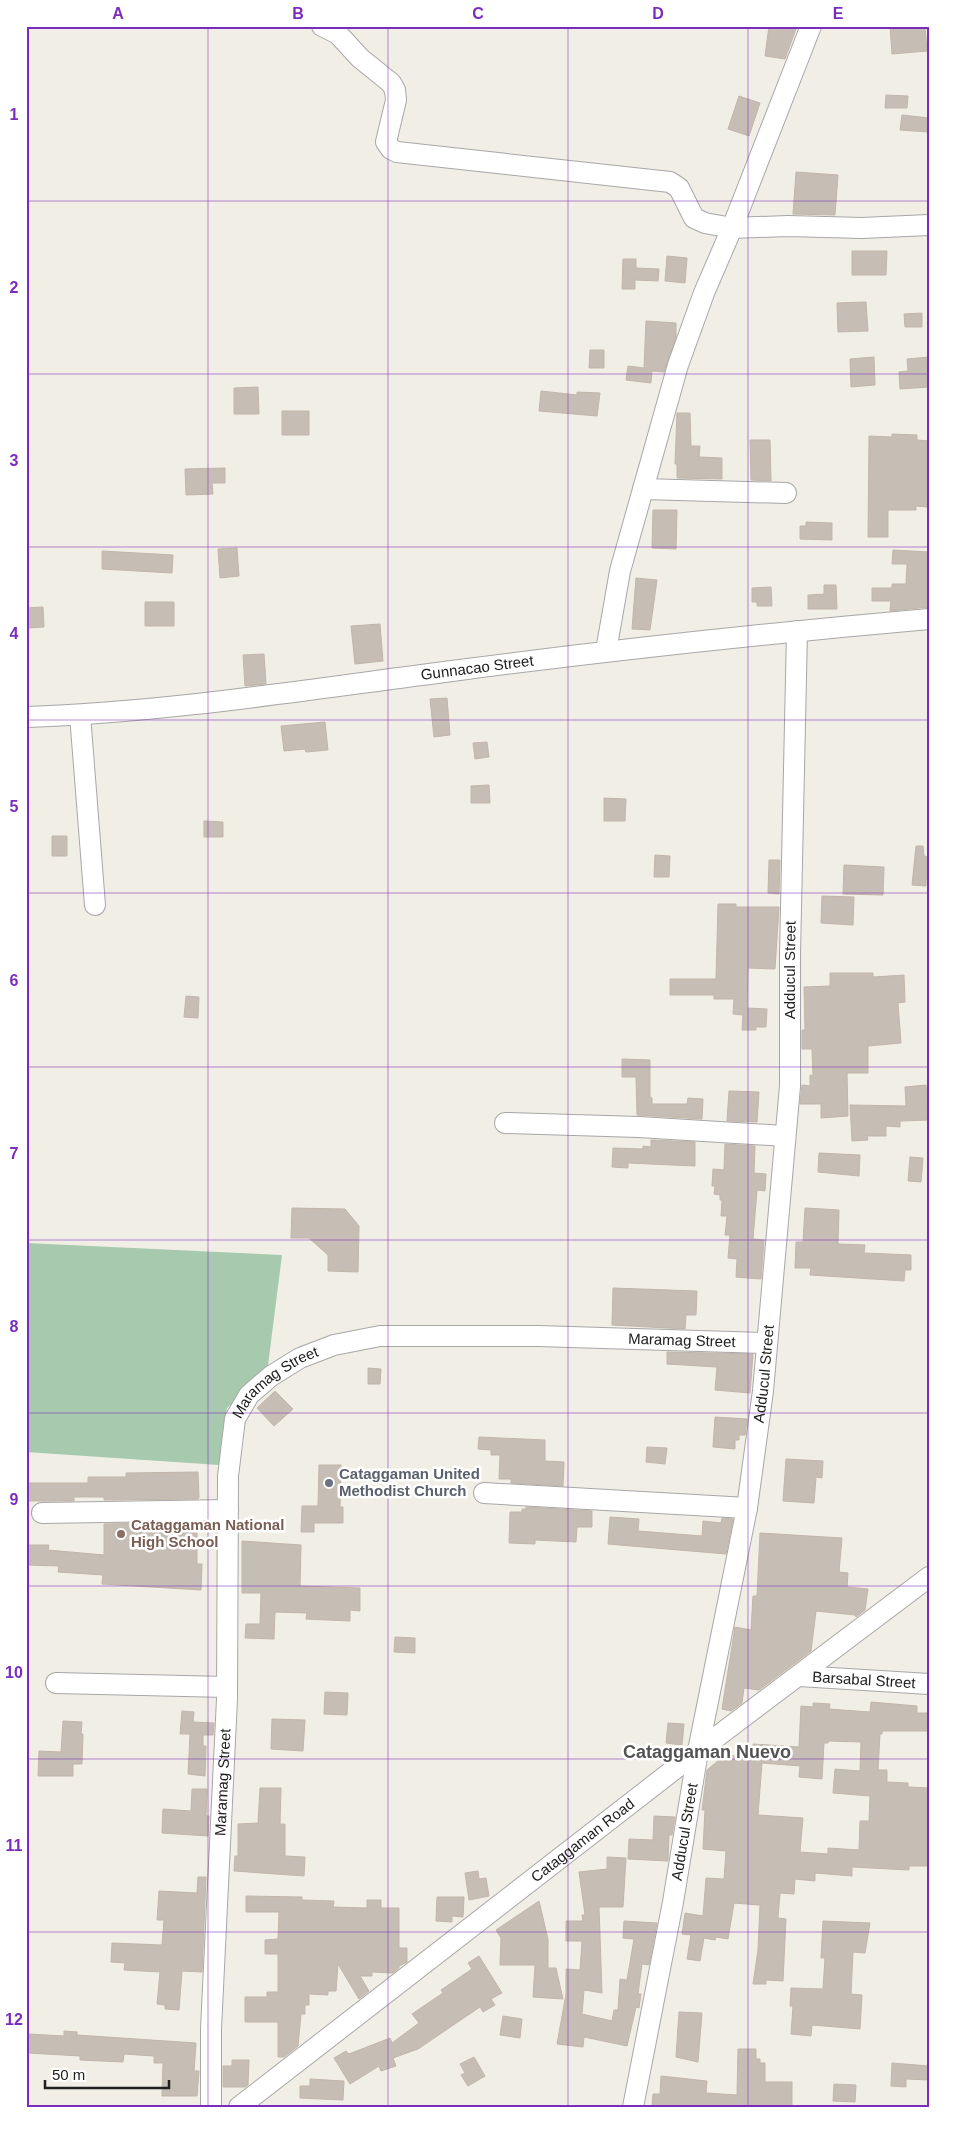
<svg xmlns="http://www.w3.org/2000/svg" width="955" height="2133" font-family="Helvetica,sans-serif">
<rect width="100%" height="100%" fill="#f1eee6"/>
<!-- cemetery -->
<path fill="#a7caae" d="M26 1243 282 1255 267 1373 227 1408 219 1465 26 1452Z"/>
<!-- building -->
<path fill="#c6beb5" stroke="#c3b5a8" fill-rule="evenodd" d="M769 26H797L785 59 765 56Z
M890 26H925L927 51 892 54Z
M886 95 908 96 907 108H885Z
M739 96 760 103 749 136 728 129Z
M902 115 929 118 928 132 900 130Z
M796 172 838 175 835 215 793 214Z
M852 251H887L886 275H852Z
M667 256 687 258 685 283 665 281Z
M623 259H636V268L659 269 658 281 635 280V289H622Z
M866 302 868 331 838 332 837 303Z
M922 313V327H905L904 314Z
M646 321 676 323V337L664 372 652 371 651 383 626 380 628 366 644 368Z
M590 350H604V368H589Z
M874 357 875 385 851 387 850 359Z
M929 357V387L900 389 899 372 908 371 907 359Z
M258 387 259 414H234V388Z
M541 391 577 395V392L600 393 597 416 539 411Z
M282 411H309V435H282Z
M677 413H690L691 446H700L699 457 722 458V479L677 478V464H675Z
M892 434 917 435V440L929 441 927 507 916 506V510H888V537H868L869 436 892 437Z
M750 440H770L771 481 751 480Z
M225 468V483H212L213 494 186 495 185 469Z
M653 510H677L676 549 652 548Z
M806 522 832 523V540L800 539V526H806Z
M237 548 239 576 220 578 218 549Z
M893 550 929 552V607L890 611 891 601H872V588H892V584H906L907 564H892Z
M102 551 173 555 172 573 102 569Z
M636 578 657 580 650 630 632 629Z
M824 585H836L837 609H808V595L824 594Z
M771 587 772 606H757V602H752V588Z
M145 602H174V626H145Z
M43 607 44 627 27 628 26 608Z
M380 624 383 661 355 664 351 626Z
M264 654 266 684 245 686 243 655Z
M447 698 450 735 434 737 430 699Z
M325 722 328 750 306 752 305 749 284 751 281 726Z
M487 742 489 757 475 759 473 743Z
M489 785 490 803H471V786Z
M604 798 626 799 625 821H604Z
M204 821 223 822V837H204Z
M52 836H67V856H52Z
M916 846H923L924 856 929 857V880L926 879V886L912 885Z
M655 855 670 856 669 877H654Z
M769 860H780L779 894 768 893Z
M844 865 884 867 883 895 843 894Z
M822 896 854 897 853 925 821 923Z
M718 904H736V907H779L775 969 748 968 747 1008 767 1009 766 1027H756V1030H742L743 1015 733 1014 734 999H714V995H670V979H716Z
M830 973H873V977L904 975 905 1002 898 1003 901 1043 868 1046V1073H847L848 1116 821 1118V1104H800L802 1085 810 1086V1075L813 1076 812 1049H802V1030H805L804 987 830 986Z
M186 996 199 997 198 1018 184 1017Z
M622 1059 650 1060V1097L652 1098V1104H687L688 1098 703 1099 702 1119 637 1115 636 1077H622Z
M926 1085 929 1120 900 1121V1127L886 1126V1136H867L868 1140 852 1141 850 1105 906 1106 905 1087Z
M729 1091 759 1092 757 1122 727 1121Z
M651 1140 695 1142V1166L628 1163V1168L612 1167 613 1148 643 1149V1146L651 1147Z
M725 1144 755 1146 754 1173 766 1174 765 1191 757 1190 753 1239 764 1240 761 1279 736 1277 737 1259 728 1258 730 1235H725L727 1216H721L722 1200H720V1195L714 1194 715 1186H712L713 1169 724 1170Z
M819 1153 860 1155 859 1176 818 1172Z
M910 1157 923 1158 921 1182 908 1181Z
M292 1208 345 1209 359 1226 358 1272 328 1271V1255L309 1238H291Z
M805 1208 839 1210 838 1244 865 1245 864 1253 911 1255V1270H905L904 1281 810 1275 811 1268H795L796 1242H803Z
M613 1288 697 1291 696 1315H686L685 1329 612 1325Z
M667 1352 753 1354 750 1393 715 1390 717 1367 667 1364Z
M368 1368 381 1369 380 1384H368Z
M275 1391 293 1409 274 1426 257 1408Z
M715 1417 747 1419 745 1435H739V1440H735V1449L713 1447Z
M479 1437 545 1440V1461L564 1462 563 1486 511 1483V1479H499L500 1455H491V1450L478 1449Z
M647 1447 667 1448 665 1464 646 1462Z
M786 1459 823 1461 822 1478 816 1477 814 1503 783 1501Z
M319 1465H341L340 1507H343V1523H314V1532H301L302 1506H318Z
M198 1472 199 1498 197 1499 104 1500V1497H74V1501H26V1483H88V1477H126V1473Z
M526 1507 592 1511V1527H577L576 1542 535 1540V1544L509 1543 510 1512H522V1509H526Z
M610 1517 639 1519 638 1531 702 1536 703 1521 721 1523 722 1518 733 1519 726 1554 608 1544Z
M197 1522V1564H202L201 1590 102 1584 103 1575 58 1572 59 1566 26 1565V1545H49L48 1550 104 1555V1524Z
M760 1533 842 1538 839 1572 848 1573 847 1587 868 1589 865 1610 856 1617 855 1615 816 1611 811 1651 759 1690 744 1688 742 1703 731 1711 722 1709 735 1627 751 1630 753 1596H757Z
M242 1541 301 1545 300 1586 360 1588V1611L350 1610V1621L306 1619 307 1613 275 1612 274 1639 245 1638 246 1624H260L261 1593H242Z
M395 1637 415 1638V1653L394 1652Z
M325 1692 348 1693 347 1715 324 1714Z
M871 1702 917 1706V1713H929V1731H882V1734H880L878 1770H887V1782L908 1783V1787L929 1788V1866H909V1870L852 1867V1876L815 1873V1881L795 1879 794 1894 780 1893 778 1918 786 1919 783 1981 766 1980V1984H753L758 1950 760 1905H758L734 1903 728 1939 716 1937 715 1940 704 1938 700 1961 687 1959 691 1935 682 1934 685 1913 703 1916 706 1878 724 1879 726 1851 703 1849 705 1810H702L707 1770 725 1755 746 1757V1746L753 1747V1744L799 1747 801 1706 813 1707V1703L830 1704 829 1709 870 1712ZM828 1741 861 1742 860 1771 835 1769 833 1793 870 1796 869 1821H860L859 1850 828 1848V1854L800 1852 803 1818 758 1815 762 1763 800 1766 799 1777 822 1779 824 1743H828Z
M182 1711 194 1712 193 1722 214 1723 213 1735H203V1746H206L205 1776 188 1774 190 1734H180Z
M272 1719 305 1720 303 1751 271 1749Z
M63 1721 82 1722 81 1734H83L82 1764H73V1776H38L39 1751 61 1752Z
M668 1723 684 1724 682 1745 666 1743Z
M260 1788H281L280 1824H285V1856L305 1857 304 1876 234 1871 235 1856H238V1824L258 1823Z
M192 1789H207L206 1816H209L208 1836 162 1833 163 1809 191 1811Z
M654 1816 675 1817 672 1835H669L668 1861 628 1859 629 1839 653 1840Z
M607 1857 626 1858 623 1907H599L602 1993 584 1990 582 2014 612 2021 614 2010H618L620 1979 627 1980 634 1939 623 1938 624 1921 657 1923 649 1965 642 1964 638 1994H641L639 2008 636 2007 627 2046 584 2037 583 2047 557 2044 566 1994V1969L580 1970 582 1941H566V1921H583L582 1915H585L579 1872 607 1869Z
M478 1871 479 1879 486 1878 489 1896 469 1900 465 1873Z
M198 1877H206L202 1972 182 1971 179 2010 165 2009V2005L157 2004 160 1972 124 1970 125 1963 111 1962 112 1943 162 1945 164 1920H157L159 1891 197 1893Z
M246 1896 302 1897V1900L334 1901 333 1907 367 1908V1900H381V1908H399V1948H407V1962L399 1966V1968L393 1973 372 1972V1976H360L369 1991 359 1999 338 1964 336 1991H328V1995L309 1994V2005H305V2014H301L298 2046 284 2057H278V2022H245V1997H267V1992H278V1954H265V1940L278 1939 279 1912H246Z
M437 1897H464L463 1917 452 1916V1922L436 1921Z
M539 1901 548 1939V1968H556L563 1999 533 1997 535 1965H500L501 1938 496 1930Z
M823 1921 870 1923 865 1953 853 1952 851 1994 862 1995 860 2029 812 2025 811 2036 791 2034 793 2006H790L791 1988 823 1989 825 1958H821Z
M479 1956 502 1993 491 1999 495 2005 483 2012 480 2007 418 2049 393 2058 396 2066 381 2071 379 2066 350 2084 334 2058 346 2051 349 2054 390 2038 392 2043 419 2023 412 2014 443 1993 441 1990 472 1969 468 1963Z
M679 2012 702 2013 698 2062 676 2057Z
M503 2016 522 2019 520 2038 500 2035Z
M64 2031 77 2032V2035L196 2043 194 2071H199L197 2096H162L163 2063H154V2056L124 2054 123 2062 80 2060V2056L28 2053 29 2034 64 2036Z
M738 2049H756V2059H760V2063H765V2082H792V2107H652L653 2094H660L661 2076 707 2081 706 2093 737 2095Z
M474 2057 485 2076 468 2086 461 2075 465 2073 460 2064Z
M232 2060H249L248 2085 245 2087H223V2066H232Z
M892 2063 929 2066V2080L906 2079V2087L891 2086Z
M310 2079 344 2081 343 2100 300 2098V2086H310Z
M834 2084 856 2085 855 2102 833 2101Z"/>
<g fill="none" stroke-linecap="round" stroke-linejoin="round">
<defs>
<g id="minor">
<path d="M322 26 338 34 360 58 391 83 395 90 396 100 386 142 391 149 397 152 670 182 679 188 694 218 705 223 732 228 788 226 862 228 929 225"/>
<path d="M643 489 786 493"/>
<path d="M606 651 620 571 678 365 704 293 732 228 811 26"/>
<path d="M80 715 95 905"/>
<path id="s1" d="M26 717C169 712 311 689 452 671 611 650 770 633 929 619"/>
<path d="M505 1123 639 1127 785 1136"/>
<path d="M484 1493 747 1508"/>
<path d="M42 1513 228 1510"/>
<path id="s2" d="M799 1676 929 1684"/>
<path d="M56 1683 227 1687"/>
<path id="s3" d="M211 2107V2029L227 1699 228 1476 235 1419 249 1395 271 1376 300 1358 334 1345 380 1336H538L767 1343"/>
<path id="s4" d="M239 2107 698 1751 929 1577"/>
<path id="s5" d="M633 2107 673 1902 698 1751 747 1508 763 1391 790 1086V954L797 631"/>
</g>
</defs>
<!-- minor casing -->
<use href="#minor" stroke="#a7a7a7" stroke-width="22"/>
<!-- minor -->
<use href="#minor" stroke="#fff" stroke-width="20"/>
</g>
<!-- grid -->
<path fill="none" stroke="#7b2cbf" stroke-width="1" stroke-opacity="0.55" d="M208 26V2107M388 26V2107M568 26V2107M748 26V2107M26 201H929M26 374H929M26 547H929M26 720H929M26 893H929M26 1067H929M26 1240H929M26 1413H929M26 1586H929M26 1759H929M26 1932H929"/>
<!-- markers -->
<circle fill="#6b7280" stroke="#fff" stroke-width="2" cx="329" cy="1483" r="5"/>
<circle fill="#8d6e63" stroke="#fff" stroke-width="2" cx="121" cy="1534" r="5"/>
<g text-anchor="middle" stroke-width="5" stroke-linejoin="round" paint-order="stroke">
<!-- street labels -->
<g font-size="15" fill="#202020" stroke="#fff">
<text dy="5" stroke="none"><textPath href="#s1" startOffset="454">Gunnacao Street</textPath></text>
<text dy="5" stroke="none"><textPath href="#s5" startOffset="1150">Adducul Street</textPath></text>
<text dy="5" stroke="none"><textPath href="#s3" startOffset="1165">Maramag Street</textPath></text>
<text dy="5" stroke="none"><textPath href="#s5" startOffset="745">Adducul Street</textPath></text>
<text dy="5" stroke="none"><textPath href="#s3" startOffset="745">Maramag Street</textPath></text>
<text dy="5" stroke="none"><textPath href="#s2" startOffset="65">Barsabal Street</textPath></text>
<text dy="5" stroke="none"><textPath href="#s3" startOffset="325">Maramag Street</textPath></text>
<text dy="5" stroke="none"><textPath href="#s5" startOffset="280">Adducul Street</textPath></text>
<text dy="5" stroke="none"><textPath href="#s4" startOffset="435">Cataggaman Road</textPath></text>
</g>
<!-- worship labels -->
<g font-size="15" font-weight="bold" fill="#5b616d" stroke="#fff" text-anchor="start">
<text x="339" y="1479">Cataggaman United<tspan x="339" dy="17">Methodist Church</tspan></text>
</g>
<!-- education labels -->
<g font-size="15" font-weight="bold" fill="#785e54" stroke="#fff" text-anchor="start">
<text x="131" y="1530">Cataggaman National<tspan x="131" dy="17">High School</tspan></text>
</g>
<!-- quarter labels -->
<g font-size="18" font-weight="bold" fill="#535353" stroke="#fff">
<text x="707" y="1758">Cataggaman Nuevo</text>
</g>
</g>
<!-- border -->
<rect width="955" height="2133" fill="none" stroke="#ffffff" stroke-width="55"/>
<!-- scale -->
<path d="M45 2080v8h124v-8" fill="none" stroke="#202020" stroke-width="2.5"/>
<text x="52" y="2080" font-size="15" fill="#202020" stroke="#ffffff" stroke-width="4" paint-order="stroke">50 m</text>
<rect x="28" y="28" width="900" height="2078" fill="none" stroke="#7b2cbf" stroke-width="2"/>
<g font-size="16" text-anchor="middle" font-weight="bold" fill="#7b2cbf">
<text x="118" y="19">A</text>
<text x="298" y="19">B</text>
<text x="478" y="19">C</text>
<text x="658" y="19">D</text>
<text x="838" y="19">E</text>
<text x="14" y="120">1</text>
<text x="14" y="293">2</text>
<text x="14" y="466">3</text>
<text x="14" y="639">4</text>
<text x="14" y="812">5</text>
<text x="14" y="986">6</text>
<text x="14" y="1159">7</text>
<text x="14" y="1332">8</text>
<text x="14" y="1505">9</text>
<text x="14" y="1678">10</text>
<text x="14" y="1851">11</text>
<text x="14" y="2025">12</text>
</g>
</svg>
